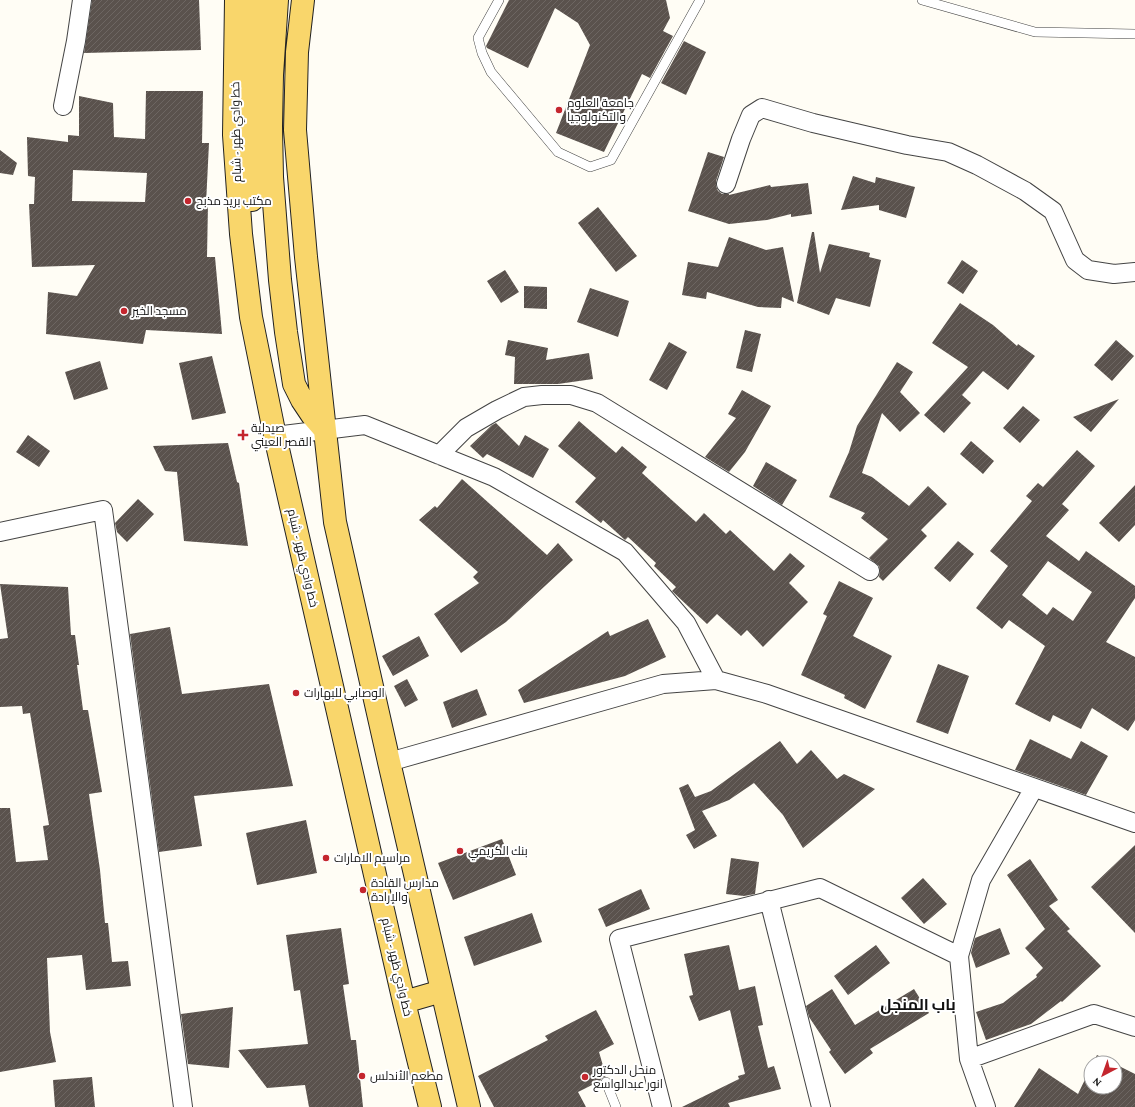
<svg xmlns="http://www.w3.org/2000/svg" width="1135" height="1107" font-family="'Crimson Pro',Cairo,serif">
<defs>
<pattern id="building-hatch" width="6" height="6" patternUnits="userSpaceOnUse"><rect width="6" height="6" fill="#5a524d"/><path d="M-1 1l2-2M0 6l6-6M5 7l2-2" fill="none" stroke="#6d6662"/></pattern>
</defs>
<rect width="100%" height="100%" fill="#fffdf5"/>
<!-- building -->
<path fill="url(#building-hatch)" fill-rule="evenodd" d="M92 0H199L201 50 84 53Z
M509 0H666L670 18 663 31 673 36 650 78 642 74 604 152 556 133 590 45 578 23 555 8 528 68 487 48 486 46Z
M684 41 706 52 686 95 661 83Z
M146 91H203L202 143H209L206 204H208L207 257H215L222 334 146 330 143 344 46 334 48 292 77 296 95 265 32 267 29 204H34L35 177 28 176 27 137 68 142V135L79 136V96L113 103 114 137 145 139ZM73 170 147 173 145 202 72 201Z
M0 150 17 163 13 175 0 173Z
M708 152 724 157 716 181V186L718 191 722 194H729V195L770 185 771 187 808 183 812 214 791 217V214L767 220 729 224 688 211Z
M853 176 875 183 876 177 915 187 906 218 879 210V205L841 210Z
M598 207 637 256 616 272 578 223Z
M812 232H814L820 273 829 244 870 253 869 257 881 260 870 307 836 298 829 315 797 303Z
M729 237 766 250 783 247 794 302 782 297 781 308 758 307 707 292 706 299 682 295 688 262 718 267Z
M962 260 978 271 963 294 947 283Z
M505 270 519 292 501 303 487 281Z
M524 286 547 287V309L524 308Z
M590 288 629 301 618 337 577 322Z
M960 303 993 325 1017 346 1018 344 1035 356 1008 390 983 371 962 395 971 403 944 433 924 415 968 367 932 343Z
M745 330 761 334 752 372 736 368Z
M508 340 548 348 546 360 589 353 593 379 558 384H514L515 357 505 355Z
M1116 340 1134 356 1112 381 1094 365Z
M669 342 687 352 667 390 649 380Z
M212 356 226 413 192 420 179 363Z
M100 361 108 389 74 400 65 372Z
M897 362 913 372 900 392 920 413 900 432 882 413 862 473 872 477 909 506 928 486 947 504 921 530 927 536 883 581 879 577 880 572 879 566 869 558 888 539 861 518 865 513 829 497 849 452 857 426Z
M742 390 771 406 745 452 729 472 705 457 736 418 728 414Z
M1119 399 1091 432 1073 417Z
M1023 406 1040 420 1020 443 1003 428Z
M579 421 616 453 622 446 647 467 642 473 696 522 704 513 726 534 730 530 774 571 790 553 805 566 789 583 808 602 763 647 747 630 741 636 717 614 707 624 672 591 676 587 654 566 656 563 628 537 625 540 603 520 601 523 575 502 596 478 558 446Z
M496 423 519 446 525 435 549 449 533 478 487 454 483 458 470 446 492 425Z
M28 435 50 451 39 467 16 452Z
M971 441 994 461 983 474 960 454Z
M228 443 237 482 239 483 248 546 184 541 177 472 165 471 153 446Z
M1077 450 1095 466 1062 504 1069 510 1046 536 1079 561 1086 551 1135 586V598L1106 642 1135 657V720L1128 731 1092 708 1081 729 1053 715 1050 722 1015 704 1045 646 1009 620 1002 629 976 608 1008 566 990 551 1032 501 1026 496 1038 483 1043 487ZM1048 561 1092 592 1073 621 1053 607 1047 615 1022 595Z
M766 462 797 480 782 505 753 486Z
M462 479 547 555 558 543 573 560 506 622 461 653 434 614 479 583 473 577 478 572 419 520 435 506 437 508Z
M1135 485V525L1119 542 1099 523Z
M138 499 154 514 127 542 117 532 115 523Z
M958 541 974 554 950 582 934 568Z
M839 581 873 598 853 636 892 656 865 709 844 698 845 695 801 675 827 616 823 614Z
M0 584 68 587 71 635H75L79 665H77L83 710H88L102 792 89 794 100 870 105 923H108L112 962 128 961 131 986 86 990 82 955 47 958 50 1032 56 1062 0 1072V808H10L16 862 48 860 43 826 49 825 30 713 23 714 22 706 0 707V639L8 638Z
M648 619 666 657 625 676 524 703 518 690 608 631 610 636Z
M170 627 182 694 269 684 293 786 194 796 202 846 159 852 130 634Z
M419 636 429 656 393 676 382 656Z
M938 664 969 676 948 734 916 722Z
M407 679 418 700 405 707 394 686Z
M477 689 487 715 452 728 443 702Z
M1030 739 1071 759 1081 741 1108 756 1086 795 1015 770Z
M780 741 797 764 811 750 837 779 844 774 875 789 803 848 783 815 754 783 729 800 702 811 717 836 694 849 686 835 695 830 679 788 688 784 695 797 711 791Z
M306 820 317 873 257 885 246 833Z
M502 839 516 875 453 900 438 863Z
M1135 845V933L1091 887Z
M731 858 759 862 755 894 744 896 726 894Z
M1030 859 1058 900 1049 906 1070 929 1067 931 1101 966 1062 1002 1061 1001 1031 1024 986 1040 976 1012 1003 1003 1037 977 1036 975 1043 968 1025 948 1045 929 1007 875Z
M923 878 947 904 924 924 901 898Z
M641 889 650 909 606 927 598 909Z
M532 913 542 942 474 966 464 937Z
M341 928 349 984 343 985 351 1040H356L363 1107H309L305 1085 267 1088 238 1050 308 1044 300 990 294 991 286 935Z
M1000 928 1010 954 976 968 971 953 975 938Z
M729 945 739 990 755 986 763 1025 758 1026 768 1068 774 1066 781 1089 728 1103 730 1107H682L739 1079 738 1076 745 1074 730 1010 699 1021 689 996 693 995 684 954Z
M876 945 890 963 848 995 834 976Z
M832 989 855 1025 914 989 929 1013 870 1049 873 1053 845 1074 829 1052 831 1050 809 1017 806 1006Z
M233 1007 229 1068 188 1064 181 1014Z
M596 1010 614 1044 599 1052 606 1076 602 1078 600 1081 578 1092 586 1107H494L478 1076 548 1040 545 1036Z
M1097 1055 1113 1063H1093Z
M1115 1064 1135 1074V1107H1014L1039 1068 1078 1094 1091 1067V1087H1115Z
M92 1077 95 1107H55L53 1080Z"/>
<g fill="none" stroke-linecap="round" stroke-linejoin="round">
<defs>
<path id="service" d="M499 0 478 38 482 53 491 72 558 152 590 167 611 160 700 0
M922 0 1035 32 1135 34
M606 1082 616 1107"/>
<path id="minor" d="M63 106 76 41 82 0
M726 184 741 139 751 115 762 108 813 123 907 145 948 152 977 165 1025 191 1053 211 1075 260 1088 270 1114 274 1135 272
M275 436 365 425 494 477 625 552 686 623 716 680
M439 455 466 428 497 410 524 397 542 395H571L597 403 870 571
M0 532 103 510 183 1107
M389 762 663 684 716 680 767 694 1135 823
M769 900 821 1107
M969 1059 1094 1014 1135 1027
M662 1107 619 939 820 888 959 956
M986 1107 969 1059 959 956 981 880 1034 788"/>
<path id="primary" d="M236 0 234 135 241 234 251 317 275 436 404 1002 430 1107
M277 0 272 75 271 126 272 177 280 280 286 332 294 384 302 400 312 415 325 430
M303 0 297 52 295 130 306 257 335 522 389 762 469 1107
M252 200V174L258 0
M404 1002 442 991"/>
</defs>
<!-- service casing -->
<use href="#service" stroke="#444" stroke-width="10"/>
<!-- minor casing -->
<use href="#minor" stroke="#444" stroke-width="20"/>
<!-- primary casing -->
<use href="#primary" stroke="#222" stroke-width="24"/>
<!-- service -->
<use href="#service" stroke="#fff" stroke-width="9"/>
<!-- minor -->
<use href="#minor" stroke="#fff" stroke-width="18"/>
<!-- primary -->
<use href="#primary" stroke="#f9d66b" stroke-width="22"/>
</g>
<!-- markers -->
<g fill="#c4262e" stroke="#fff" stroke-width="1.5">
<circle cx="559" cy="110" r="4"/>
<circle cx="188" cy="201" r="4"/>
<circle cx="124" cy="311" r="4"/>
<path d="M241 429h4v4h4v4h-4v4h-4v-4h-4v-4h4z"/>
<circle cx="296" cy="693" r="4"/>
<circle cx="460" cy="851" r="4"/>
<circle cx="326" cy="858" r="4"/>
<circle cx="363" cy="890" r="4"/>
<circle cx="362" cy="1076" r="4"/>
<circle cx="585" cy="1077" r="4"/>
</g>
<g text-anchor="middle" stroke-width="4" stroke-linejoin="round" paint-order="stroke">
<!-- poi labels -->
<g font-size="12" fill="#111" stroke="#fff" text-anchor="start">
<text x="567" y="107">جامعة العلوم<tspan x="567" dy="14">والتكنولوجيا</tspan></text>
<text x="196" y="205">مكتب بريد مذبح</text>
<text x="132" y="315">مسجد الخير</text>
<text x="251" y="432">صيدلية<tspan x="251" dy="14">القصر العيني</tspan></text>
<text x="304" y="697">الوصابي للبهارات</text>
<text x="468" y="855">بنك الكريمي</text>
<text x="334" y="862">مراسيم الامارات</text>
<text x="371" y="887">مدارس القادة<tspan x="371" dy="14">والإرادة</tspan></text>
<text x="593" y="1074">منحل الدكتور<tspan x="593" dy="14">انور عبدالواسع</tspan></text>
<text x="370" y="1080">مطعم الأندلس</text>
</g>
<!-- street labels -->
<g font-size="12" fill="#111" stroke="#fff">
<text transform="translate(236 132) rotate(-91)" y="4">خط وادي ظهر - شبام</text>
<text transform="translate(303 558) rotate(77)" y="4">خط وادي ظهر - شبام</text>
<text transform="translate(397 967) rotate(77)" y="4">خط وادي ظهر - شبام</text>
</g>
<!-- district labels -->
<g font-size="16" font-weight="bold" fill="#111" stroke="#fff">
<text x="918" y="1010">باب المنجل</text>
</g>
</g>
<!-- north arrow -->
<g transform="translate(1103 1075) rotate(221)"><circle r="19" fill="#ffffff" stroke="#a0a0a0"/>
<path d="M0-3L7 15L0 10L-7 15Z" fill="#c4262e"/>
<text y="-6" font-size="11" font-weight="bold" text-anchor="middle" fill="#111111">N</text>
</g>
</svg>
